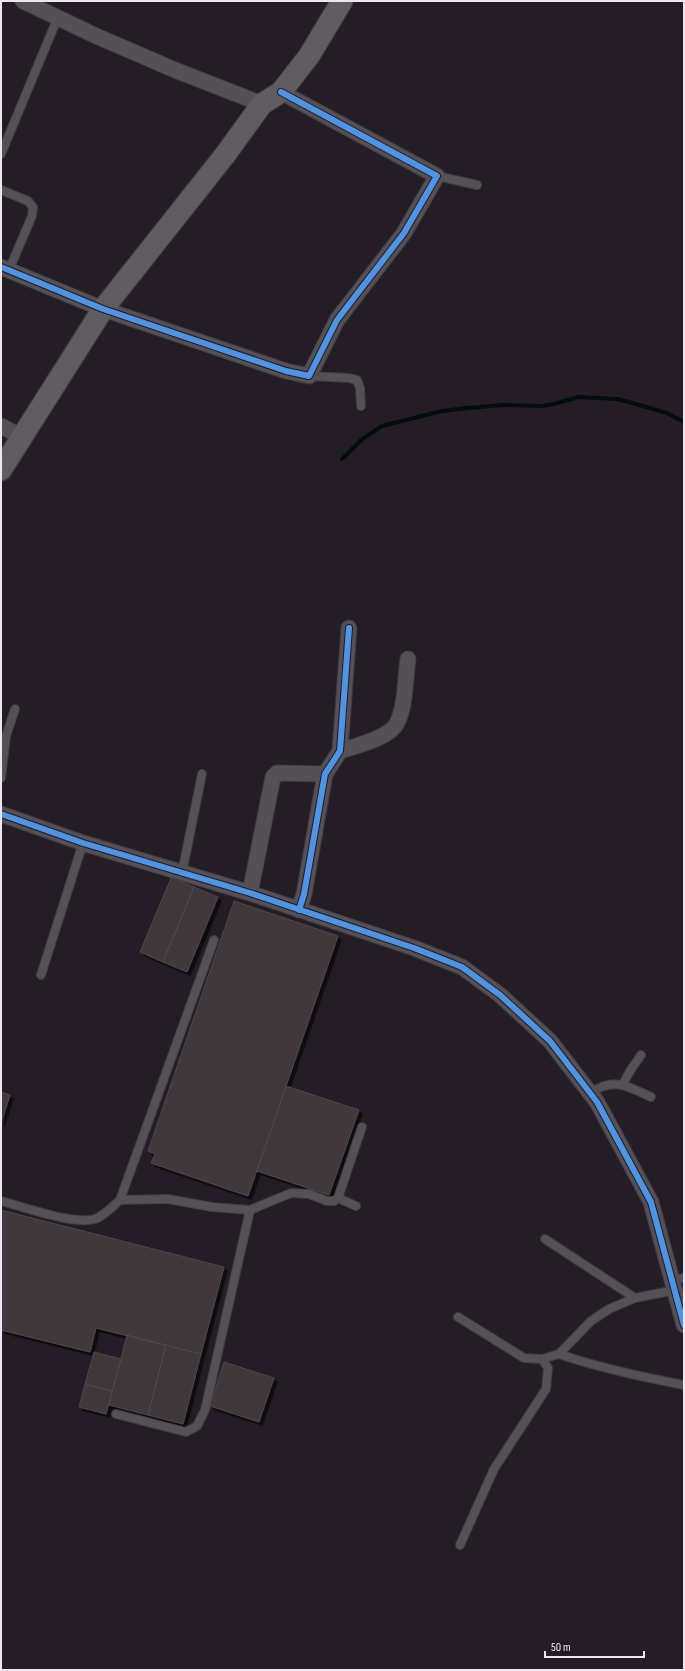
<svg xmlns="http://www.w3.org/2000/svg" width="685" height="1671" font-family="'Sofia Sans Condensed',sans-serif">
<defs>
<filter id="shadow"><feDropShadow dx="3.5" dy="3.5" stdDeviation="0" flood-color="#0009"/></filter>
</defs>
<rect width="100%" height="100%" fill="#241d26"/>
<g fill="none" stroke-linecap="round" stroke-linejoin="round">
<!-- stream -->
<path stroke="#030c0d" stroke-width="4" d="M342 459 361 440 382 426 442 411 467 408 503 405 542 406 554 404 578 397 618 399 667 413 684 422"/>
</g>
<!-- building -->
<path fill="#3f383a" stroke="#4f4748" filter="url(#shadow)" d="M171 878 194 887 163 962 140 952Z
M194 887 218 897 187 972 163 962Z
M234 901 338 936 248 1196 151 1163 155 1154 148 1151Z
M286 1086 359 1110 329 1195 257 1171Z
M1 1092 10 1095 1 1123Z
M1 1210 224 1267 201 1354 96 1328 90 1352 1 1330Z
M127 1335 166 1345 148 1415 109 1405Z
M166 1345 201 1354 183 1424 148 1415Z
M94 1352 121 1359 112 1391 85 1384Z
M224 1362 274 1378 259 1422 210 1406Z
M85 1384 112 1391 106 1414 79 1407Z"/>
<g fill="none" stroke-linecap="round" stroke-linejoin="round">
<defs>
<path id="service" d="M1 154 58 17
M437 176 477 185
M1 190 28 201 33 207 32 216 9 270
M309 376 349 378 357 380 360 388 361 406
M1 778 6 736 15 709
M182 873 202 774
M41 975 83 843
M623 1084 630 1071 641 1055
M590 1093C615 1077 627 1086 651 1097
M338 1198 356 1206
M120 1200 168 1199 212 1207 250 1210 291 1193 309 1194 327 1201H334L338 1198 362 1127
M1 1201C24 1207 73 1225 95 1219 104 1216 113 1206 120 1200L214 940
M545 1239 635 1298
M673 1280 684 1278
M458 1317 524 1358 542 1359 559 1354 591 1321 609 1309 635 1298 675 1290
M559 1354C599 1368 642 1377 684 1385
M116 1414 186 1432 197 1426 205 1410 250 1210
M460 1545 494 1469 546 1389 548 1368 542 1359"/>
<path id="minor" d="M23 1 94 35 175 70 262 104
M1 267 103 309 286 371 309 376 337 320 404 233 437 176 281 92
M1 426 22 437
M340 751C355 746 390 738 397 723 406 705 405 679 408 659
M1 814 83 843 250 893 414 948 462 967 500 995 550 1041 597 1102 651 1202 684 1325
M250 893 273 777 277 773 325 774
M299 910 304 894 325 774 340 751 349 628"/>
<path id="secondary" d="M1 470 103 309 225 155 262 104 281 92 309 56 342 1"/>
</defs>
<!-- service casing -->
<use href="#service" stroke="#403a42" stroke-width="10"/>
<!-- minor casing -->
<use href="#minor" stroke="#403a42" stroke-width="17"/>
<!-- secondary casing -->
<use href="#secondary" stroke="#403a42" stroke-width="23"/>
<!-- service -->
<use href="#service" stroke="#545054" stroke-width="8"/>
<!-- minor -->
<use href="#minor" stroke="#545054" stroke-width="15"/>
<!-- secondary -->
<use href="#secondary" stroke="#605c60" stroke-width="21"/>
<defs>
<path id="cycleway" d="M1 267 103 309 286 371 309 376 337 320 404 233 437 176 281 92
M1 814 83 843 250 893 414 948 462 967 500 995 550 1041 597 1102 651 1202 684 1325
M299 910 304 894 325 774 340 751 349 628"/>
</defs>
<!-- cycleway casing -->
<use href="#cycleway" stroke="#26192a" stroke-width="8"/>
<!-- cycleway -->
<use href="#cycleway" stroke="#4d94e3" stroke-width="6"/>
</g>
<!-- border -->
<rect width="685" height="1671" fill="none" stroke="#efe6f2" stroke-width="4"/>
<!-- scale -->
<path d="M545 1651v6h99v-6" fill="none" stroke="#efe6f2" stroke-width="2"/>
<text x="551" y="1651" font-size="12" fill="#efe6f2" stroke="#26192a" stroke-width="3" paint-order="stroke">50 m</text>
</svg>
